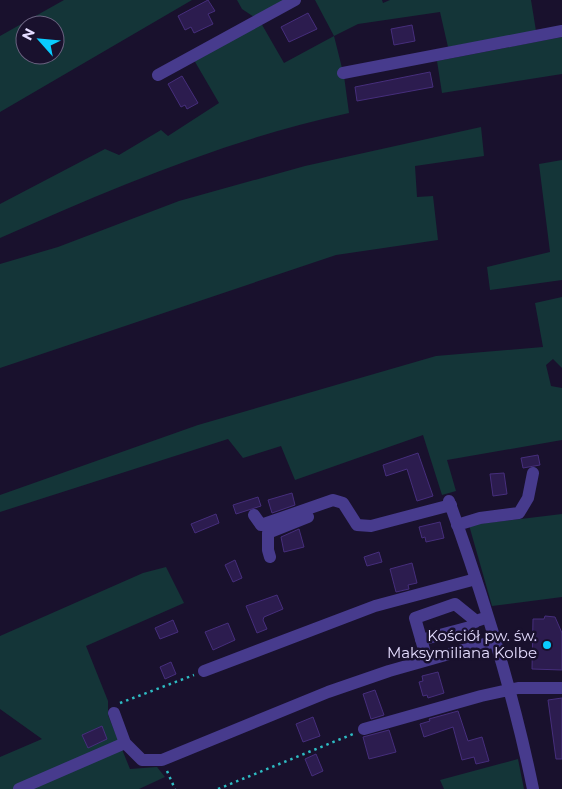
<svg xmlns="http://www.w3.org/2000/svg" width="562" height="789" font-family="Montserrat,sans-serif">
<rect width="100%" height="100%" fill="#19112d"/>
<!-- green -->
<path fill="#143538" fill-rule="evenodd" d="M64 0H192L0 112V36ZM25 25H55V55H25Z
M237 0H285L254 17 242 9Z
M315 0H382L383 3 390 0H531L536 31 448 47 440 12 358 24 334 36 344 76 349 113C228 139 113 188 0 238V204L105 149 119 155 161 130 168 136 219 103 194 60 261 23 284 63 334 36Z
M562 37V74L442 93 437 61Z
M481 127 484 156 415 166 417 197 433 196 438 240 336 255 0 368V264L58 247 179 201 305 166Z
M562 160V280L490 290 487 267 550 252 539 164Z
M562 297V368L553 359 546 365 551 386 562 388V440L447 460 456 491 442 495 423 435 295 480 281 446 243 458 228 439 0 512V495L198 425 436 356 543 347 535 303Z
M562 514V597L492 606 469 525Z
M166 567 184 603 86 646 108 701V715L130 769 157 767 165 777 139 789H0V757L42 739 0 709V636L143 573Z
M518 759 524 789H444L440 780Z"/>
<!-- building -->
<path fill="#2c1c4f" stroke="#462e7c" d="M208 0 215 11 208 14 213 24 194 33 191 27 185 30 178 16Z
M308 13 317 29 289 42 281 27Z
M412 25 415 41 394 45 391 29Z
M430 72 433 87 357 101 355 87Z
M182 76 198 103 187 109 185 105 181 107 168 84Z
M418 453 433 496 417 501 407 469 386 476 383 465Z
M538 455 540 465 523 468 521 458Z
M504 473 507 494 493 496 490 474Z
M292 493 295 505 272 513 268 500Z
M258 497 261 506 236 514 233 505Z
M216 514 219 523 195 533 191 524Z
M440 522 444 538 426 542 425 537 422 538 419 527Z
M299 529 304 547 284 552 281 537Z
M379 552 382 562 367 566 364 557Z
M235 560 242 578 233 582 225 565Z
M412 563 417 583 408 585 409 589 396 592 390 569Z
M277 595 283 609 264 617 263 620 267 629 257 633 246 606Z
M545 616 555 617 562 633V670L532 669 533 619H544Z
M173 620 178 632 160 639 155 628Z
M228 623 235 640 213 650 205 632Z
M171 662 176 674 165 679 160 667Z
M438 672 444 693 428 698 427 695 423 696 419 682 423 681 422 676Z
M375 690 384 715 371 719 363 694Z
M562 698V759H556L548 700Z
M458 711 468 741 482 737 489 761 476 764 474 757 462 760 453 727 424 737 420 724 430 721 429 719Z
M313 717 320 736 303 742 296 724Z
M102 726 107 739 88 748 82 735Z
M389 730 396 752 369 759 363 737Z
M316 754 323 771 312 776 305 759Z"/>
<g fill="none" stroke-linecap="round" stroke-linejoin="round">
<!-- path -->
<path stroke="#2ebcc3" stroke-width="2.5" stroke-dasharray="2.5 4" stroke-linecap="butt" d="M120 703 194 675
M167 771 175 789
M218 789 353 734"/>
<!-- minor -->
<path stroke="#473b8d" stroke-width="12" d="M343 73 562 31
M158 75 295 0
M449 501C483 595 513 691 533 789
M254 515 261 525 333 500 343 503 357 525 371 526 451 505
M457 525 480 518 519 513 528 498 533 473
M270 557 268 550V533L308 517
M421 640 470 627 476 621
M427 660 415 618 455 604 476 621 488 617
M204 671 375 606 476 579
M114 713 125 743 142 760H162L328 692 389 671 495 641
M364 729 481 696 518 688H562
M19 789 125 743"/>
</g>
<!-- markers -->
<circle fill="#09ccff" stroke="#19112d" stroke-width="2" cx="547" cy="645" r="5"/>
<g text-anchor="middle" stroke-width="5" stroke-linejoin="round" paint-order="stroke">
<!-- poi labels -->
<g font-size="15" fill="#e5ddff" stroke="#19112d" text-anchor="end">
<text x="537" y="641">Kościół pw. św.<tspan x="537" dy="17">Maksymiliana Kolbe</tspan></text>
</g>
</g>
<!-- north arrow -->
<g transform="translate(40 40) rotate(297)"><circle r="24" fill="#19112d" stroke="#6b6381"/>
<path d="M0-4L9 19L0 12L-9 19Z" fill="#09ccff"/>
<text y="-8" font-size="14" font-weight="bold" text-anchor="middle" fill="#e5ddff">N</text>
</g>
</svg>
